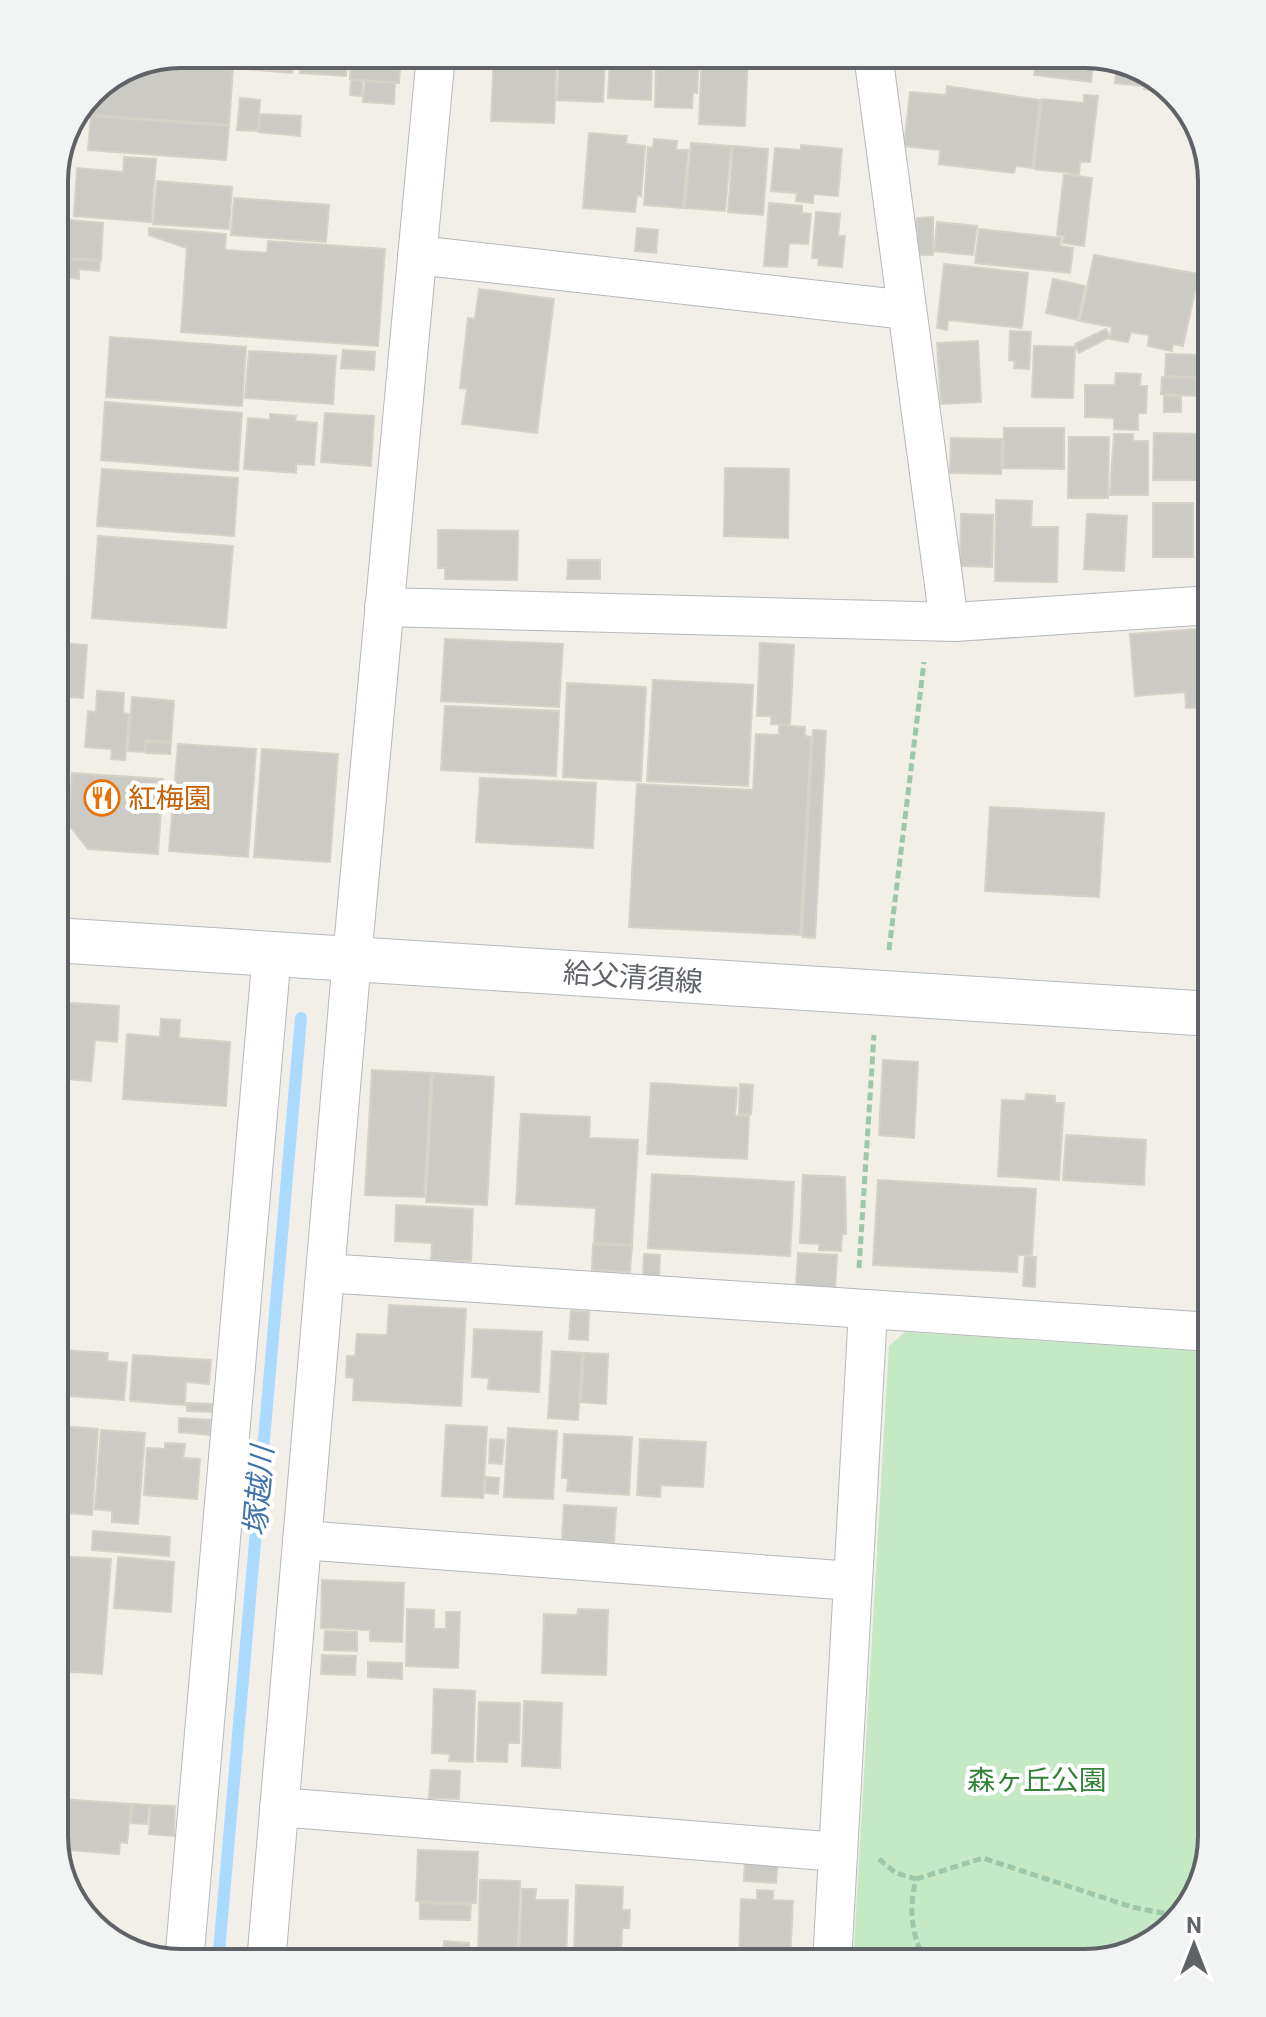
<svg xmlns="http://www.w3.org/2000/svg" width="1266" height="2017" font-family="Roboto,'Noto Sans JP',sans-serif">
<rect width="100%" height="100%" fill="#f1efe8"/>
<!-- green -->
<path fill="#c5e8c5" d="M905 1332 1212 1352V1836L1195 1900 1142 1950 1085 1963H853L889 1346Z"/>
<g fill="none" stroke-linecap="round" stroke-linejoin="round">
<!-- stream -->
<path stroke="#aadaff" stroke-width="12" d="M218 1963 301 1018"/>
</g>
<!-- building -->
<path fill="#cccac5" stroke="#d6d1c6" stroke-width="2" d="M181 54H234L229 125 92 115 94 90Z
M248 54H293L292 73 246 69Z
M302 54H348L346 76 300 73Z
M351 54H401L399 83 350 79Z
M494 54H557L554 123 491 121Z
M560 54H605L603 102 557 100Z
M610 54H652L651 100 608 98Z
M665 54H699L697 93H693L692 108 655 107 656 61H665Z
M702 54H748L745 126 699 124Z
M1037 54H1094L1091 82 1034 75Z
M1117 62 1144 71 1142 86 1115 83Z
M1146 72 1155 75 1170 92 1144 89Z
M351 80 362 81V96L350 95Z
M365 81 395 83 394 104 363 102Z
M947 86 1040 100 1032 168 1016 166 1014 173 939 164 940 150 904 146 910 92 946 95Z
M1084 95 1098 96 1090 162H1080L1079 174 1034 169 1042 99 1084 103Z
M240 98 260 100 258 131 237 130Z
M260 114 301 116 300 136 259 132Z
M91 116 229 126 226 160 88 150Z
M589 133 627 136 626 144 645 146 641 196 637 195 635 212 583 208Z
M654 139 677 141 676 150H688L683 208 644 205 648 147 653 148Z
M691 143 731 146 725 211 685 208Z
M801 145 842 149 838 196 813 194V203L796 201 797 193 771 191 775 148 801 150Z
M733 146 768 149 763 215 728 212Z
M124 157 156 159 151 222 74 216 77 168 123 172Z
M1064 174 1092 178 1084 246 1063 243 1064 236 1057 235Z
M157 181 232 187 229 229 153 224Z
M234 198 329 205 326 242 231 235Z
M769 203 802 206V213L811 214 808 244 789 243 787 267 764 266Z
M816 212 840 214 838 236H845L842 267 818 265 819 258H812Z
M933 217V255H917V218Z
M69 220 103 223 101 260 67 258Z
M937 222 977 226 973 255 934 251Z
M149 228 226 234 225 250 267 253 268 241 385 249 378 346 181 332 187 248 149 235Z
M637 228 658 230 656 253 635 251Z
M979 229 1061 238 1060 246 1073 248 1070 273 975 263Z
M1094 255 1204 275 1200 292 1195 291 1183 346 1173 344 1172 351 1148 346 1149 335 1131 332 1128 342 1110 339 1112 327 1080 321Z
M66 259 100 261 99 271 79 269V279L65 277Z
M944 264 1028 273 1022 328 948 320 947 330 937 328Z
M1053 279 1085 286 1078 320 1046 313Z
M479 289 554 299 537 433 462 424 467 389 460 388 468 318 475 319Z
M1106 329 1110 337 1079 353 1075 344Z
M1010 331 1031 332 1029 369 1014 368 1015 361 1009 360Z
M110 337 246 347 242 406 106 397Z
M1211 337 1212 393 1203 392 1205 347H1211Z
M978 341 981 402 941 404 937 343Z
M1034 346 1075 347 1073 398 1032 397Z
M343 350 375 352 374 370 341 368Z
M249 351 336 356 333 404 245 398Z
M1166 354 1198 355 1197 377 1165 376Z
M1116 373 1141 374 1140 386H1147L1146 413H1138V430L1114 429V418L1085 417V385H1115Z
M1162 377 1196 378V396L1161 394Z
M1164 396 1181 397V412H1164Z
M105 402 242 413 238 471 101 460Z
M325 413 374 416 371 466 321 462Z
M270 414 296 416 295 421 317 423 314 465 296 464V473L244 469 248 418 270 420Z
M1004 428H1064V469L1003 468Z
M1154 433 1206 434 1205 480H1153Z
M1114 434H1133V441H1148V495H1110Z
M1069 437H1109L1108 498H1068Z
M951 438 1002 439 1001 474 950 473Z
M725 468 789 469 788 538 724 536Z
M102 469 238 478 234 536 97 526Z
M996 500 1032 501 1031 527H1058L1057 582 995 581Z
M1153 503H1193V557H1153Z
M1201 504H1212V548H1200Z
M961 514 993 515 992 567 960 566Z
M1087 514 1127 516 1124 571 1084 569Z
M438 530 518 531 517 580 445 579V568H438Z
M98 536 233 546 226 628 92 618Z
M568 560H600V579H567Z
M1212 628V707L1186 708 1185 692 1135 696 1130 634Z
M445 639 563 644 559 707 441 701Z
M54 643 87 645 83 698 54 696Z
M760 643 794 645 790 725 771 724V716H757Z
M653 680 753 685 748 786 647 781Z
M567 683 646 687 641 781 563 777Z
M97 691 124 693 123 713 129 714 125 760 111 759 112 749 85 747 88 711 96 712Z
M132 697 174 701 171 742 146 740 145 752 128 751Z
M445 706 559 711 556 776 441 770Z
M779 725 805 727V736L811 737 800 935 629 927 637 784 753 790 756 734 779 735Z
M813 730 826 731 815 938 802 937Z
M146 742 171 743 170 754 146 753Z
M178 744 256 749 248 857 169 851Z
M262 749 338 754 330 862 254 857Z
M72 773 163 779 158 854 88 849 69 825Z
M480 778 596 783 593 848 476 842Z
M990 807 1104 813 1099 897 985 891Z
M54 1002 119 1006 117 1042 95 1040 91 1081 54 1078Z
M161 1019 180 1020 179 1038 230 1042 226 1106 123 1099 127 1034 160 1037Z
M883 1060 918 1062 914 1138 879 1135Z
M372 1070 431 1073 424 1197 365 1195Z
M433 1073 494 1077 487 1205 426 1202Z
M651 1083 737 1088 735 1116H749L747 1159 647 1154Z
M740 1084 753 1085 751 1114H739Z
M1026 1094 1055 1096V1103H1064L1059 1180 998 1176 1002 1100 1025 1101Z
M521 1114 590 1117 589 1138 638 1140 632 1245 594 1243 596 1208 516 1204Z
M1066 1135 1146 1140 1144 1185 1063 1180Z
M652 1174 794 1182 790 1256 648 1248Z
M803 1175 845 1177 846 1234H842L841 1251 819 1250V1244L800 1243Z
M878 1180 1036 1189 1032 1255H1018L1017 1272 873 1265Z
M1207 1200H1212V1251H1204Z
M396 1205 473 1209 471 1261 431 1260 432 1243 395 1241Z
M593 1244 632 1246 630 1272 592 1270Z
M798 1253 837 1255 835 1289 796 1286Z
M644 1254 660 1255 659 1277H643Z
M1025 1256 1036 1257 1035 1287 1023 1286Z
M389 1305 466 1309 461 1406 353 1400 354 1378 346 1377 347 1356H355L357 1334 387 1335Z
M571 1311 589 1312 588 1340 569 1339Z
M474 1329 542 1332 539 1392 488 1389 489 1378 472 1377Z
M61 1350 108 1353 107 1361 127 1363 124 1400 57 1395Z
M552 1351 582 1353 578 1420 548 1418Z
M584 1353 608 1354 606 1404 581 1402Z
M133 1355 211 1360 209 1384 186 1382 185 1405 130 1401Z
M187 1403 212 1404V1412L187 1411Z
M179 1418 211 1420 209 1435 179 1432Z
M446 1425 487 1427 483 1498 442 1496Z
M59 1426 98 1429 92 1515 54 1512Z
M508 1428 557 1431 553 1499 504 1497Z
M101 1430 145 1433 138 1524 112 1522V1511L95 1509Z
M564 1434 632 1437 629 1495 567 1491 568 1478H562Z
M490 1439 504 1440 502 1464 489 1463Z
M640 1439 706 1442 703 1487 661 1485 660 1497 637 1495Z
M165 1443 185 1444 183 1458 200 1459 197 1499 144 1495 147 1448 165 1449Z
M486 1477 499 1478 498 1494 485 1493Z
M564 1505 616 1508 614 1543 562 1540Z
M93 1531 170 1537 169 1556 92 1550Z
M54 1556 111 1559 102 1674 59 1671 60 1662 54 1661Z
M118 1557 174 1562 171 1612 114 1608Z
M322 1580 404 1583 402 1642 370 1641V1630L321 1628Z
M407 1609 434 1610V1629H446V1612H460L458 1668 406 1666Z
M578 1609 608 1610 606 1675 542 1673 544 1614 577 1615Z
M325 1631 357 1632V1651L324 1650Z
M322 1655 356 1656 355 1675 321 1674Z
M368 1662 402 1663V1679L368 1677Z
M434 1689 475 1691 473 1762 449 1761 450 1754 432 1753Z
M524 1701 562 1703 560 1768 522 1766Z
M479 1702 520 1703 519 1743H508L507 1762 477 1761Z
M431 1770 460 1771 459 1799 429 1798Z
M59 1799 131 1804 127 1843 120 1842 119 1854 57 1849Z
M133 1804 149 1805 147 1824 131 1823Z
M151 1805 175 1806 174 1836 149 1834Z
M418 1850 478 1852 476 1903 416 1901Z
M745 1861 778 1862 776 1883 744 1881Z
M480 1880 520 1881 517 1960 478 1958Z
M576 1885 623 1887 622 1910H630L629 1928H622L621 1957 574 1955Z
M522 1889H536L535 1900H568L566 1963H519Z
M757 1890 773 1891V1900L793 1901 790 1960 739 1958 741 1899 757 1900Z
M420 1903 471 1905 470 1920 420 1919Z
M444 1941 469 1943V1961L443 1960Z"/>
<g fill="none" stroke-linecap="round" stroke-linejoin="round">
<defs>
<path id="street" d="M873 54 949 622
M417 255 907 310
M384 607 955 622 1212 605
M325 1273 1212 1332
M302 1540 853 1581
M279 1807 838 1852
M184 1963 272 953
M266 1963 352 958 436 54
M832 1963 868 1310"/>
<path id="secondary" d="M54 940 1212 1014"/>
</defs>
<!-- street casing -->
<use href="#street" stroke="#b5b8bc" stroke-width="40"/>
<!-- secondary casing -->
<use href="#secondary" stroke="#b6babf" stroke-width="46"/>
<!-- path -->
<path stroke="#9cc7a9" stroke-width="5" stroke-dasharray="8 4" stroke-linecap="butt" d="M889 950 924 662
M859 1268 874 1035
M879 1859 896 1873 916 1879C908 1913 912 1932 925 1963
M916 1879 983 1858 1132 1907 1163 1913 1182 1912"/>
<!-- street -->
<use href="#street" stroke="#fff" stroke-width="38"/>
<!-- secondary -->
<use href="#secondary" stroke="#fff" stroke-width="44"/>
</g>
<!-- icons -->
<defs>
<symbol id="restaurant-ring" viewBox="-11 -11 22 22"><circle r="9.5" fill="#fff" stroke="#e8710a" stroke-width="1.5"/><path d="M-5-6h1v4h1v-4h1v4h1v-4h1v5L-1.5 .5V6h-2V.5L-5-1ZM5-6V6H3V1.5H1.5Q1.5-4 5-6Z" fill="#e8710a"/></symbol>
</defs>
<g fill-rule="evenodd">
<use href="#restaurant-ring" x="82" y="778" width="40" height="40"/>
</g>
<g text-anchor="middle" stroke-width="8" stroke-linejoin="round" paint-order="stroke">
<!-- food labels -->
<g font-size="28" fill="#c56008" stroke="#fff" text-anchor="start">
<text x="128" y="808">紅梅園</text>
</g>
<!-- street labels -->
<g font-size="28" fill="#5f6368" stroke="#fff">
<text transform="translate(633 977) rotate(4)" y="10">給父清須線</text>
</g>
<!-- park labels -->
<g font-size="28" fill="#348238" stroke="#fff">
<text x="1037" y="1790">森ヶ丘公園</text>
</g>
<!-- water labels -->
<g font-size="30" font-style="italic" fill="#4174aa" stroke="#fff">
<text transform="translate(259 1491) rotate(-85)" y="10">塚越川</text>
</g>
</g>
<!-- crop -->
<path d="M0 0H1266V2017H0ZM181 68H1085A113 113 0 0 1 1198 181V1836A113 113 0 0 1 1085 1949H181A113 113 0 0 1 68 1836V181A113 113 0 0 1 181 68Z" fill="#f2f3f3" fill-rule="evenodd"/>
<path fill="none" stroke="#5f6368" stroke-width="4" d="M181 68H1085A113 113 0 0 1 1198 181V1836A113 113 0 0 1 1085 1949H181A113 113 0 0 1 68 1836V181A113 113 0 0 1 181 68Z"/>
<!-- north arrow -->
<g transform="translate(1194 1945)" stroke="#ffffff" stroke-width="6" paint-order="stroke">
<path d="M0-6L14 30L0 20L-14 30Z" fill="#5f6368"/>
<text y="-12" font-size="22" font-weight="bold" text-anchor="middle" fill="#5f6368">N</text>
</g>
</svg>
